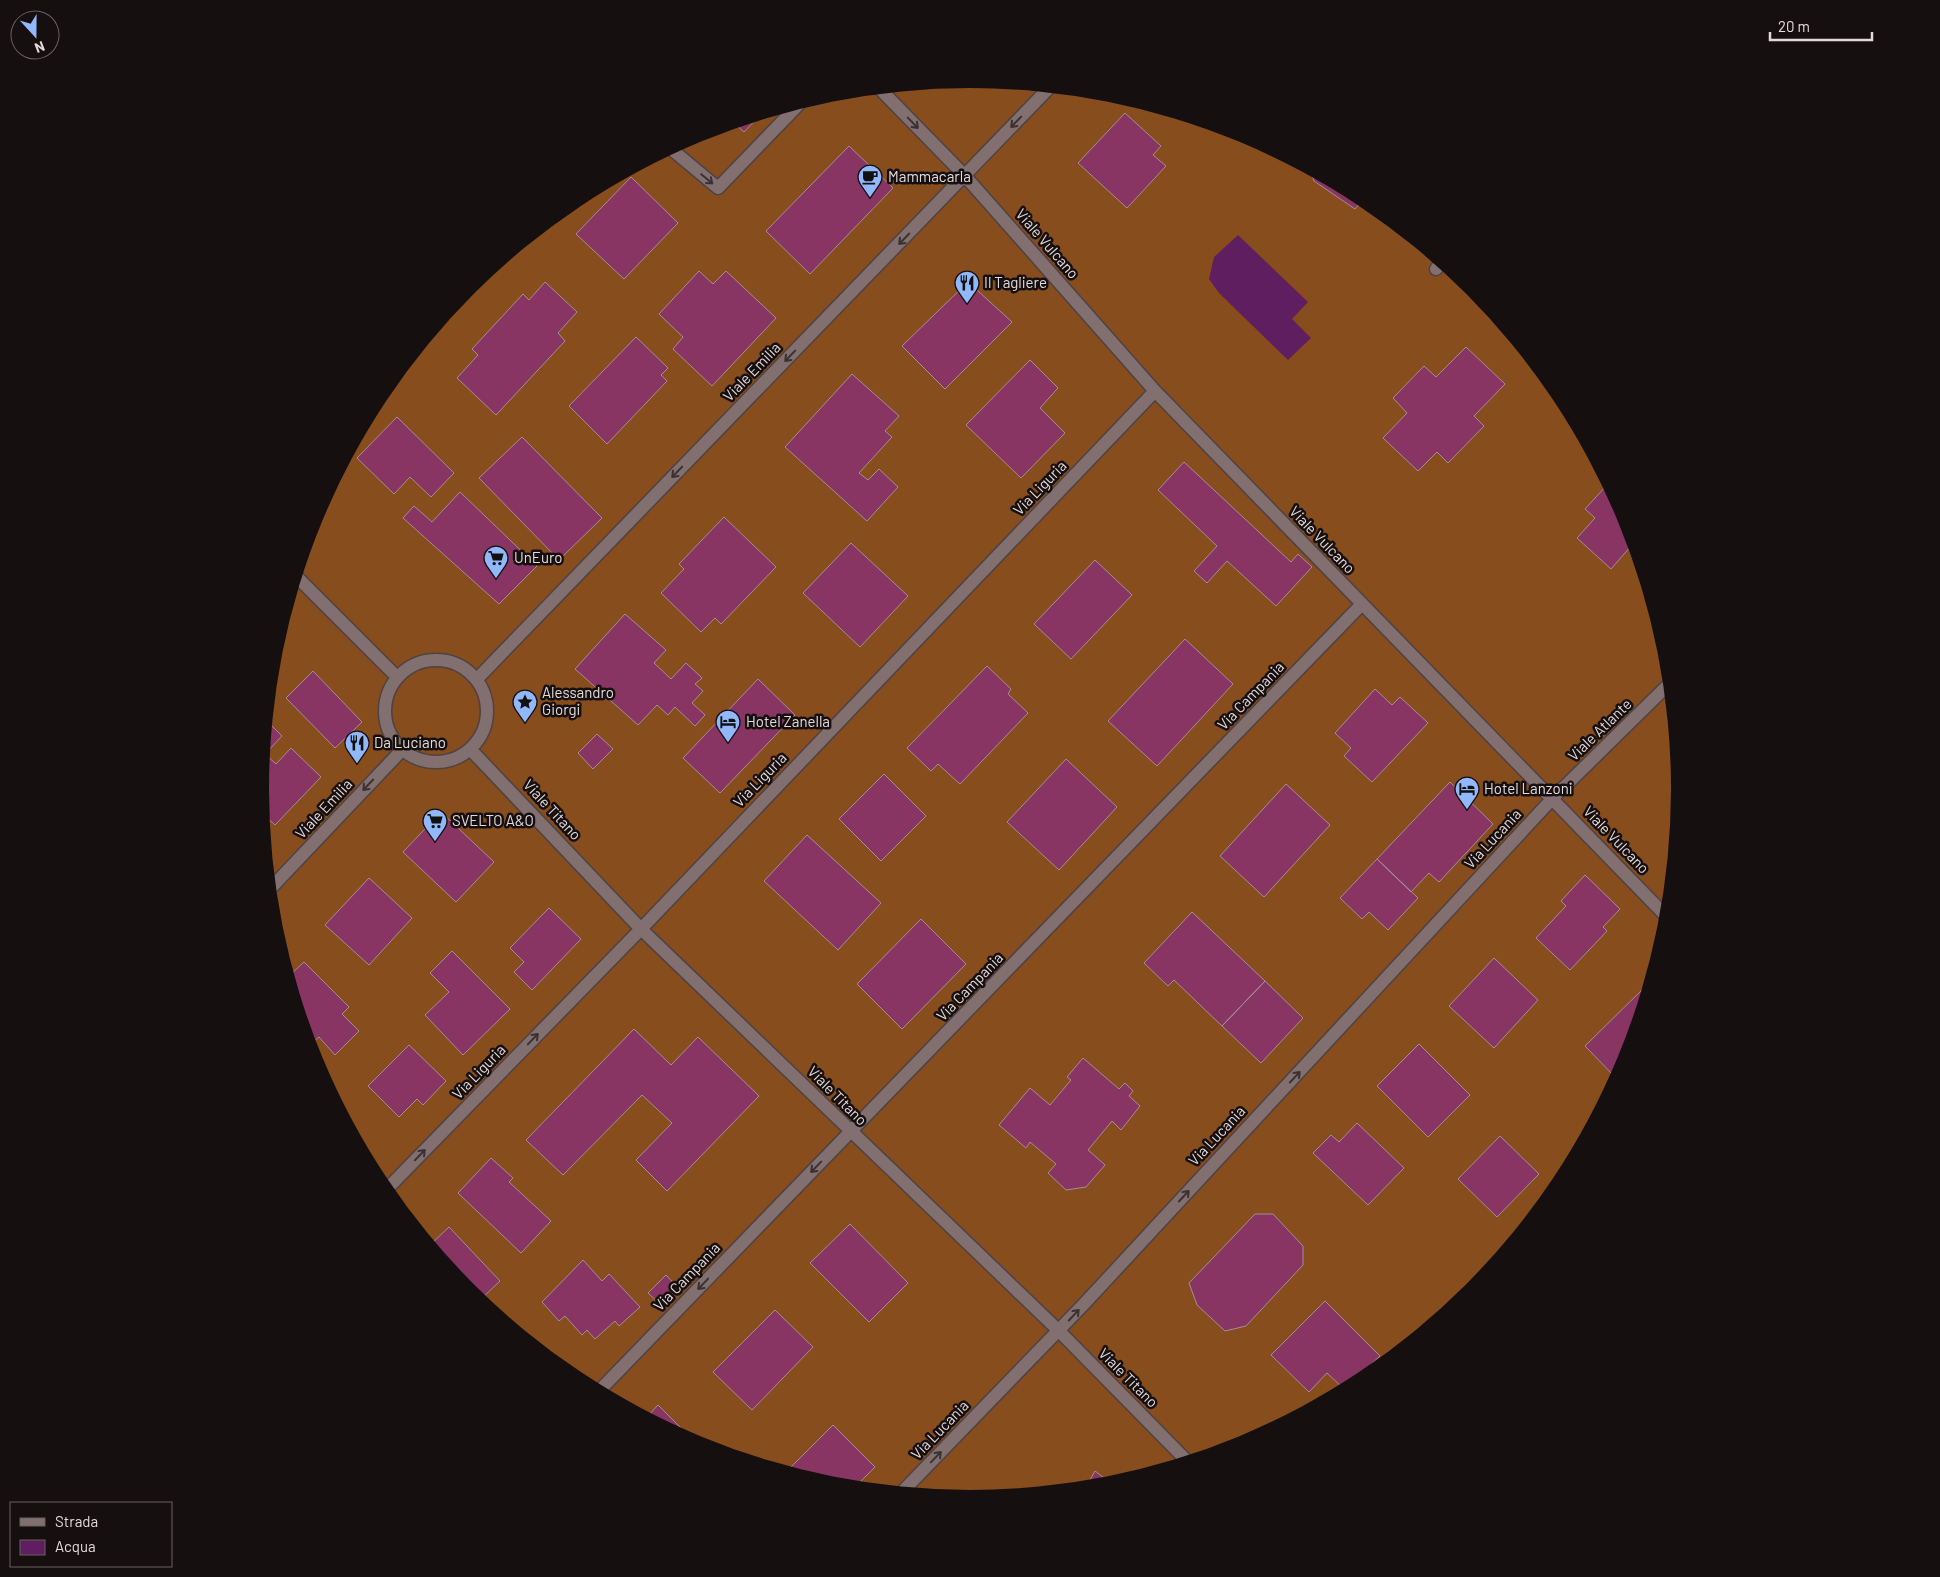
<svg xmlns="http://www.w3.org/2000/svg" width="1940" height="1577" font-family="Barlow,sans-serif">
<rect width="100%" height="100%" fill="#332425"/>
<!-- forest -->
<path fill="#884d1d" d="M263 789a707 707 0 1 1 1414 0a707 707 0 1 1-1414 0Z"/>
<!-- water -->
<path fill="#5f1e5f" d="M1238 235 1308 302 1292 319 1311 338 1288 360 1219 293 1209 279 1214 257Z"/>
<!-- building -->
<path fill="#893563" stroke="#a18f97" d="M1125 113 1161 146 1153 155 1166 166 1127 208 1078 163Z
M761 114 744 132 733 122Z
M849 146 893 188 810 274 766 231Z
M1310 169 1364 198 1355 209 1314 181Z
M631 177 678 223 624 279 576 234Z
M699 271 713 284 726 271 776 318 712 386 673 349 683 337 659 314Z
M545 282 577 312 558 333 565 341 496 415 457 378 478 355 472 349 523 294 529 300Z
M968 282 1012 322 945 389 902 346Z
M636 337 668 368 661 375 667 381 607 444 569 406Z
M1466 347 1505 384 1474 416 1484 426 1448 463 1437 452 1418 471 1383 438 1407 413 1393 398 1424 366 1436 377Z
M1030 360 1058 388 1040 408 1065 433 1021 478 966 425Z
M852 374 899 416 885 431 892 437 859 473 868 480 879 469 898 487 867 521 785 447Z
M397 417 454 473 431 497 410 477 394 494 357 458Z
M522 437 602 518 559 560 479 478Z
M1184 462 1291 562 1298 554 1312 567 1276 606 1227 561 1207 583 1194 571 1217 546 1158 490Z
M1608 484 1626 517 1636 550 1631 546 1611 569 1577 538 1595 518 1585 509Z
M460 492 537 566 499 604 403 518 414 506 432 522Z
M724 517 776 567 721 624 715 618 701 632 661 593 684 569 679 564Z
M851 543 908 596 860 647 803 593Z
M1095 560 1132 595 1071 659 1034 624Z
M625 614 666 650 654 663 671 679 686 663 702 678 695 684 703 691 692 703 705 715 695 726 675 707 668 715 657 705 638 725 575 669Z
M1185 639 1233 684 1157 766 1108 721Z
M987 666 1011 689 1008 694 1028 713 960 784 938 764 931 771 907 748Z
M313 671 362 722 335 748 286 698Z
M758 679 795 715 720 793 683 758Z
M1375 689 1392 705 1400 697 1428 723 1372 782 1344 756 1351 748 1335 733Z
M267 721 282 736 265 754 276 764 291 748 321 777 275 825 263 814 260 788Z
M597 734 613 749 593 769 578 753Z
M1066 759 1117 807 1059 870 1007 822Z
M884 774 926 816 881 861 839 819Z
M1450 782 1493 824 1439 882 1429 873 1411 892 1377 859Z
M1286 784 1330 825 1264 897 1220 856Z
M441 812 494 862 456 902 403 852Z
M807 835 881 903 838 950 764 881Z
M1377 859 1418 898 1388 930 1369 912 1362 919 1340 898Z
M1585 875 1620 909 1603 927 1607 931 1570 970 1536 938 1566 906 1561 901Z
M369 878 412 918 369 965 325 925Z
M549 908 581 939 532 990 514 972 524 962 510 948Z
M1192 912 1265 981 1222 1026 1174 980 1168 986 1144 963Z
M921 919 966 964 902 1029 857 984Z
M452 951 510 1009 463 1055 425 1015 449 992 430 973Z
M1494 958 1538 1000 1494 1048 1449 1006Z
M304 962 349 1007 342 1014 359 1031 335 1055 319 1037 312 1043 308 1039 289 976Z
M1265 981 1303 1018 1261 1063 1222 1026Z
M1649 983 1626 1060 1616 1078 1585 1046Z
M634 1029 671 1065 698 1037 759 1096 667 1191 636 1160 672 1123 642 1095 563 1175 526 1140Z
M1419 1044 1470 1095 1428 1137 1377 1086Z
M409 1045 446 1081 423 1105 417 1099 399 1117 368 1086Z
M1083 1058 1119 1089 1125 1083 1133 1091 1129 1096 1140 1106 1121 1130 1112 1121 1088 1150 1105 1165 1086 1187 1066 1190 1048 1173 1056 1164 1030 1142 1026 1148 999 1125 1030 1088 1050 1105 1071 1080 1067 1077Z
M1357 1123 1404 1168 1368 1205 1313 1153 1331 1135 1339 1142Z
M1500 1136 1539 1174 1497 1217 1458 1179Z
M491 1158 513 1178 509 1182 551 1221 521 1253 458 1193Z
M1255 1214H1273L1303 1246V1265L1246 1326 1225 1331 1197 1305 1189 1283Z
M850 1224 908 1283 869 1322 810 1263Z
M449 1227 500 1281 480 1300 468 1290 430 1245Z
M583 1260 602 1281 609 1274 640 1307 619 1326 615 1321 595 1339 587 1330 582 1335 565 1316 559 1321 542 1302Z
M666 1275 678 1288 661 1305 648 1293Z
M1325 1301 1380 1356 1344 1389 1327 1373 1309 1392 1271 1355Z
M775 1310 813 1347 752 1410 713 1372Z
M509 1322 530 1341 508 1323Z
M658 1405 696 1443 647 1417Z
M833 1425 875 1467 855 1487 831 1485 787 1471Z
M1095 1471 1112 1484 1086 1487Z"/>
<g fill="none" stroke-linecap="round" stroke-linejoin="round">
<defs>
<path id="minor" d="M879 88 965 176 1155 391 1667 917
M670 148 718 188 801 102
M1436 269 1442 262
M477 679 1050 87
M270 889 402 750
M386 1190 641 929 1155 391
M599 1391 1362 604
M902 1492 1084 1304 1552 799 1669 684"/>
<path id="tertiary" d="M296 576 397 677
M385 711a51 51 0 1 1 102 0a51 51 0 1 1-102 0Z
M470 749 641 929 1059 1331 1187 1461"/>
</defs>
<!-- minor casing -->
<use href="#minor" stroke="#4f4243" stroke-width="15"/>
<!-- tertiary casing -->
<use href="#tertiary" stroke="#4f4243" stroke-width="15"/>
<!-- minor -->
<use href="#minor" stroke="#827071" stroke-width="12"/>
<!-- tertiary -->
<use href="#tertiary" stroke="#827071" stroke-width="12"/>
</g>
<!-- one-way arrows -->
<defs><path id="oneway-shaft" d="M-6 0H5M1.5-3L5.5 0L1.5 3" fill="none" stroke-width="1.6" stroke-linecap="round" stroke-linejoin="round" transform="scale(1.25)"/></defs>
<g stroke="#3c3132">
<use href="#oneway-shaft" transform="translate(1016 122) rotate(134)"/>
<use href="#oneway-shaft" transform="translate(913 123) rotate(46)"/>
<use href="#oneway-shaft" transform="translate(707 179) rotate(40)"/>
<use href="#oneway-shaft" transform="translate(904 239) rotate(134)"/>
<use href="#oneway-shaft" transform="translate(790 356) rotate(134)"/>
<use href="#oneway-shaft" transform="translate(677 472) rotate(134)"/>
<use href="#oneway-shaft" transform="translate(368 785) rotate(133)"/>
<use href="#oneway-shaft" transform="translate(533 1039) rotate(-46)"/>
<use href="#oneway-shaft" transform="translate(1295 1077) rotate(-47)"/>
<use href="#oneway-shaft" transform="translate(420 1155) rotate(-46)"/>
<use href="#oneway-shaft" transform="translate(816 1167) rotate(134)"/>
<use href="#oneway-shaft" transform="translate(1184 1196) rotate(-47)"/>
<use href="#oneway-shaft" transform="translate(703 1284) rotate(134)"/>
<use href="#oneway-shaft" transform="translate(1074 1315) rotate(-47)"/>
<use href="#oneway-shaft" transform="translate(936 1457) rotate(-46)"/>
</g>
<!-- icons -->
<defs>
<symbol id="cafe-pin" viewBox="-11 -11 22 30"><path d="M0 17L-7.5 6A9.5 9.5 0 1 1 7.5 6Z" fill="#91b8fd" stroke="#160f10"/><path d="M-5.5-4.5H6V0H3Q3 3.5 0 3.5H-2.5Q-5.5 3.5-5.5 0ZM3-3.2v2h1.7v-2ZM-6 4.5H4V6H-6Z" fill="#111"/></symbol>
<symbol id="restaurant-pin" viewBox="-11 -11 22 30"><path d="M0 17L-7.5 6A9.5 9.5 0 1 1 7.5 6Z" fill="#91b8fd" stroke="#160f10"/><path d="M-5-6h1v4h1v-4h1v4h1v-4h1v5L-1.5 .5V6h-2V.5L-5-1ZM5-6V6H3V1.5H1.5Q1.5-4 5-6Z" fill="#111"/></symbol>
<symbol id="supermarket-pin" viewBox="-11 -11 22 30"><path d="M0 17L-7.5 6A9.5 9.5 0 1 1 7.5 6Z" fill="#91b8fd" stroke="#160f10"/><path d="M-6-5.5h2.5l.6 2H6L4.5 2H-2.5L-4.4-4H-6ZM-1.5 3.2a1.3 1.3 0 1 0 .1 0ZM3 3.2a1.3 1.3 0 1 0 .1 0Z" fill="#111"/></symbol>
<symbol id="sight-pin" viewBox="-11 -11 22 30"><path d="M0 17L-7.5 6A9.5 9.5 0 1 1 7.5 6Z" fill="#91b8fd" stroke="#160f10"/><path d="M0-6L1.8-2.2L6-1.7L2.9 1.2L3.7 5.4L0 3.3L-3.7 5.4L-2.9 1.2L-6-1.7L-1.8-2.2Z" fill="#111"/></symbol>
<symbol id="hotel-pin" viewBox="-11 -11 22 30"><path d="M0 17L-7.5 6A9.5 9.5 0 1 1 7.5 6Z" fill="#91b8fd" stroke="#160f10"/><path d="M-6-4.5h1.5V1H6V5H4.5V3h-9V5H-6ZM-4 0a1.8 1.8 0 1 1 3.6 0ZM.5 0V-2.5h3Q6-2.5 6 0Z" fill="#111"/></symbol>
</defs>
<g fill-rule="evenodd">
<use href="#cafe-pin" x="856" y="163" width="28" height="38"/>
<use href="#restaurant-pin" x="953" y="269" width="28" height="38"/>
<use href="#supermarket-pin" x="482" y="544" width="28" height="38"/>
<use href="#sight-pin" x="511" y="688" width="28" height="38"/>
<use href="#hotel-pin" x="714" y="708" width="28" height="38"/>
<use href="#restaurant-pin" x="343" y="729" width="28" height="38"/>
<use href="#hotel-pin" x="1453" y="775" width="28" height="38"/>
<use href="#supermarket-pin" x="421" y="807" width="28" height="38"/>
</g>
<g text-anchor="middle" stroke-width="5" stroke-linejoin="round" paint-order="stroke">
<!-- poi labels -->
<g font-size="15" fill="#e4d9da" stroke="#160f10" text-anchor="start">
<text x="888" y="182">Mammacarla</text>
<text x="984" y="288">Il Tagliere</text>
<text x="514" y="563">UnEuro</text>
<text x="542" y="698">Alessandro<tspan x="542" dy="17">Giorgi</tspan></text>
<text x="746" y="727">Hotel Zanella</text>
<text x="374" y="748">Da Luciano</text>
<text x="1484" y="794">Hotel Lanzoni</text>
<text x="452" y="826">SVELTO A&amp;O</text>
</g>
<!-- street labels -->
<g font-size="15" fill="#e4d9da" stroke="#160f10">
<text transform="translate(1047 244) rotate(49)" y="5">Viale Vulcano</text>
<text transform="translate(752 372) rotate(-46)" y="5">Viale Emilia</text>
<text transform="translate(1040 488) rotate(-46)" y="5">Via Liguria</text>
<text transform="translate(1322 540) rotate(46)" y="5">Viale Vulcano</text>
<text transform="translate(1251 696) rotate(-46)" y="5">Via Campania</text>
<text transform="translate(1600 730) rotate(-44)" y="5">Viale Atlante</text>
<text transform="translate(760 780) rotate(-46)" y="5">Via Liguria</text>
<text transform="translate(324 809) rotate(-47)" y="5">Viale Emilia</text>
<text transform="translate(552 810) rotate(47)" y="5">Viale Titano</text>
<text transform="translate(1493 839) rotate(-47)" y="5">Via Lucania</text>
<text transform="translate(1616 840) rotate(46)" y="5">Viale Vulcano</text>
<text transform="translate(970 987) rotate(-46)" y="5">Via Campania</text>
<text transform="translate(479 1072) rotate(-46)" y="5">Via Liguria</text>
<text transform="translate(837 1096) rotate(45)" y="5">Viale Titano</text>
<text transform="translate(1217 1136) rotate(-47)" y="5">Via Lucania</text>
<text transform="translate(687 1277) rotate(-46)" y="5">Via Campania</text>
<text transform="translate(1128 1378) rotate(45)" y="5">Viale Titano</text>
<text transform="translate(940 1430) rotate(-46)" y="5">Via Lucania</text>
</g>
</g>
<!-- crop -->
<path d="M0 0H1940V1577H0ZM269 789a701 701 0 1 1 1402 0a701 701 0 1 1-1402 0Z" fill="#160f10" fill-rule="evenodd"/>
<!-- legend -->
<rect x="10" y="1502" width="162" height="65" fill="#160f10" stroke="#686061"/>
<rect x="20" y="1518" width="25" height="8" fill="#827071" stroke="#686061"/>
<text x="55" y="1527" font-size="15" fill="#e4d9da">Strada</text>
<rect x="20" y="1540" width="25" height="15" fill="#5f1e5f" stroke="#686061"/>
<text x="55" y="1552" font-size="15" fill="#e4d9da">Acqua</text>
<!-- north arrow -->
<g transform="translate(35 35) rotate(159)"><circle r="24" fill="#160f10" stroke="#686061"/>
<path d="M0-4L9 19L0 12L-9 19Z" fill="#91b8fd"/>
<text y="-8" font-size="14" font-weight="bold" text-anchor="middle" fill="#e4d9da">N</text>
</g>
<!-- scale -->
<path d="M1770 32v8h102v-8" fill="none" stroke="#e4d9da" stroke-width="2.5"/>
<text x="1778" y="32" font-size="15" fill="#e4d9da" stroke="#160f10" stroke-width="4" paint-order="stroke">20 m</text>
</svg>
